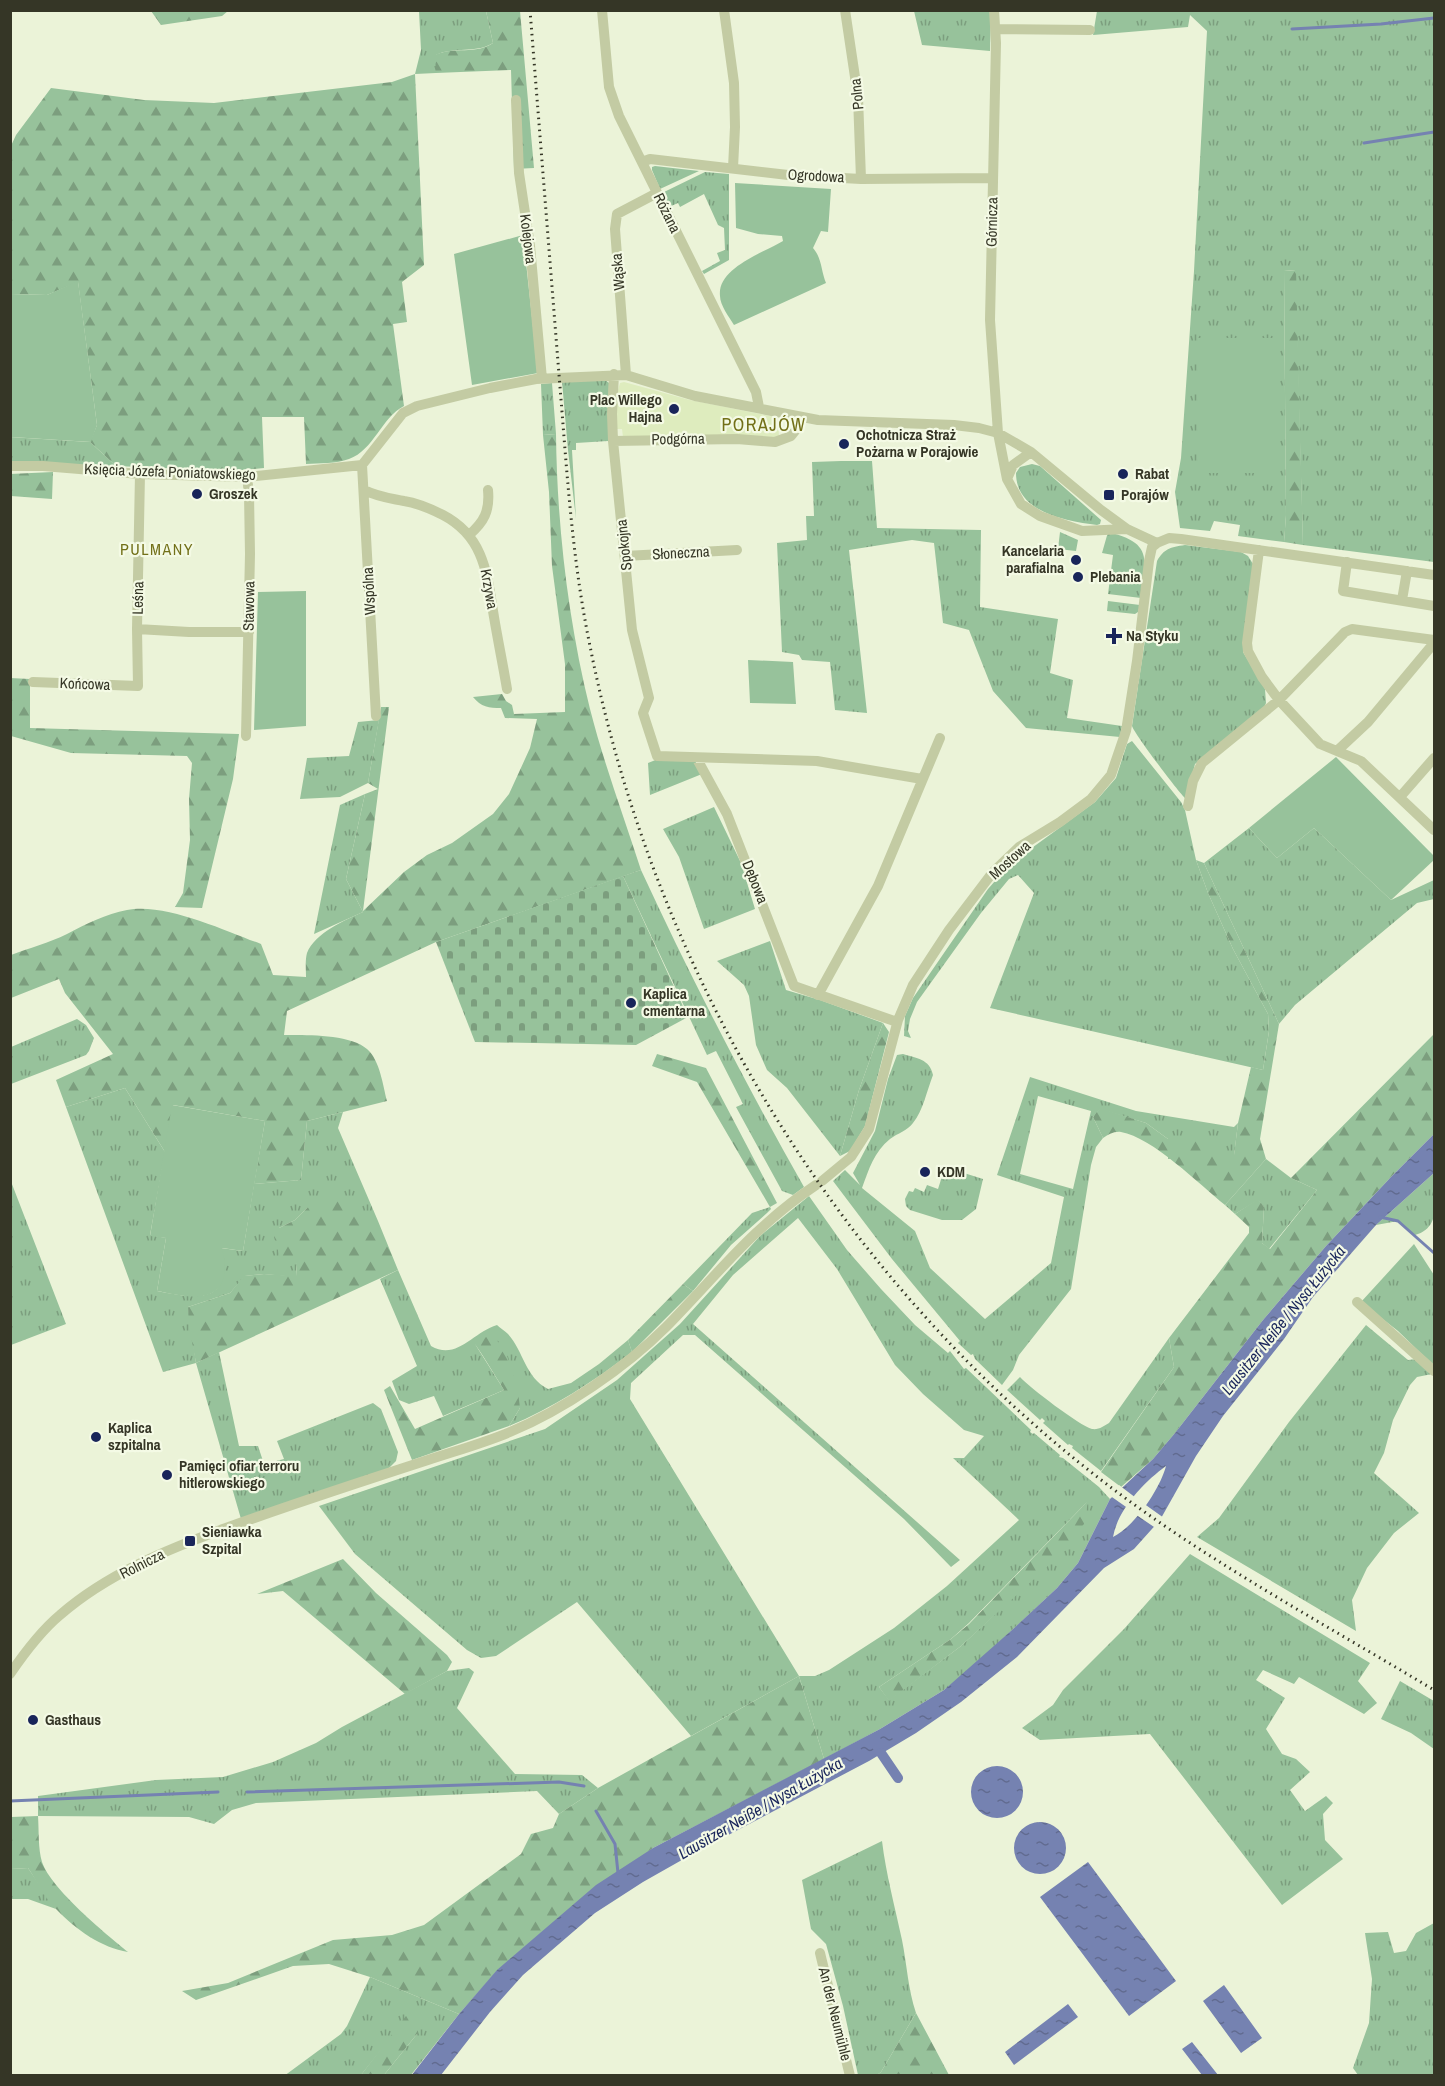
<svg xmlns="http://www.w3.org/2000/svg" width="1445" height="2086" font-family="'Archivo Narrow',sans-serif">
<defs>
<pattern id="grass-tufts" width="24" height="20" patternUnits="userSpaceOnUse" patternTransform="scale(1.5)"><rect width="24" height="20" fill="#97c29b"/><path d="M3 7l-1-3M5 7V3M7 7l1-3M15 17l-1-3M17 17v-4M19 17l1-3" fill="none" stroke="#7c9e7e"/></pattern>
<pattern id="forest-firs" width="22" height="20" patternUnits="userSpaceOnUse" patternTransform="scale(1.5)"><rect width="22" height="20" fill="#97c29b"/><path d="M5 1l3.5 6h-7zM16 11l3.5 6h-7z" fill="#7c9e7e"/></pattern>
<pattern id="cemetery-stones" width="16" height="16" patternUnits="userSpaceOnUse" patternTransform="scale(1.5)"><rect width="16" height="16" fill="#97c29b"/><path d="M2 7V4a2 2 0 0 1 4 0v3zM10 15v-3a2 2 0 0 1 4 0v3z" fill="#7c9e7e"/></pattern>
<pattern id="water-ripples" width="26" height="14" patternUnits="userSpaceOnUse" patternTransform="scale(1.5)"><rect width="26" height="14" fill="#7582b1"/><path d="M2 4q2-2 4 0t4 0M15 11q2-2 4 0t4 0" fill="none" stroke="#616b90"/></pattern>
</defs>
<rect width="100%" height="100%" fill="#ebf3d8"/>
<!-- grass -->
<path fill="url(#grass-tufts)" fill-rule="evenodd" d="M419 11H486L493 43C476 54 454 46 436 55V73L415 74 421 50Z
M914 11H991L990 51 922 45Z
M1097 11H1434V562L1303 545 1295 270 1284 271 1286 515 1284 542 1238 536 1240 525 1214 521 1210 531 1180 528 1175 492 1181 458 1194 271 1207 31 1190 15 1188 27 1093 35Z
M655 166 699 171 660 189 652 170V167Z
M705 172 729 174V260L704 274 702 271 720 261 717 253 725 250 724 228 718 225 704 194 680 207 678 203 669 207 662 193Z
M604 379 609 383 608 441 576 443V450H572L576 519 568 450 562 381Z
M552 383 556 434 543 435 541 384Z
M10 437 90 442 116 466V469L11 463Z
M841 461H872L877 528 981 530 980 607 1058 619 1050 673 1073 680 1067 718 1122 726 1120 737 1026 728 993 691 969 630 943 623 934 543 912 540 849 550 867 713 835 710 830 662 802 660 799 655 782 652 777 543 807 540 806 516H814L812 462Z
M1032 464 1040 466 1101 520 1100 524 1097 525C1067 521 1016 513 1016 473L1020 467Z
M1060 532 1078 540 1076 551 1058 549Z
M1108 532C1153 543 1146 558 1141 598L1108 594 1113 555 1102 553Z
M1185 545 1241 552 1248 556 1253 564 1243 652 1265 689 1266 703 1263 710 1195 764 1186 799C1178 792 1134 733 1132 726L1157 561C1164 549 1170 547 1185 545Z
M1108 601 1140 605 1138 612 1135 614 1107 611Z
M379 720 368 783 340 797 300 799 307 758 349 756 358 722Z
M1132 741 1181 802 1185 810 1196 860 1208 893 1233 949 1268 1014 1269 1031 1263 1070 990 1008 1034 893 1018 875 1009 879 981 913 917 1002 910 1019 908 1031 911 1038 904 1036 905 1016 913 998 988 889 1010 864 1095 802 1116 778 1127 744Z
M658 759 695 761 702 774 650 795 648 763Z
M365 794 346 879 363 912 314 934 340 805Z
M714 807 741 863 755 909 704 929 679 857 663 829Z
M1249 828 1277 858 1314 828 1391 900 1434 880V899L1417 903 1295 1005 1279 1024 1204 863Z
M641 870C691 978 745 1083 804 1187L793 1195 782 1191 736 1107 743 1104 716 1051 707 1055 623 876Z
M770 941 786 990 820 1000 883 1023 859 1090 840 1156 787 1088 767 1070 756 1045 749 996 744 985 717 961Z
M77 1019 86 1025 94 1038 89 1051 86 1055 11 1084V1047Z
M903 1054C916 1058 930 1059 933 1075 927 1090 923 1111 913 1123 907 1131 898 1133 890 1139 874 1152 869 1169 862 1188L915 1231 930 1268 985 1319 1051 1263 1064 1197 997 1175 1030 1077 1136 1111 1234 1127 1238 1123 1234 1156 1168 1159V1139L1146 1123 1100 1109 1093 1117 1103 1138 1096 1147 1091 1165 1071 1289 1019 1355 1013 1370 1002 1385 975 1359 973 1354 971 1355 958 1343 960 1341 892 1259 833 1181 845 1170 860 1185 853 1173 875 1131 888 1079 897 1055ZM1038 1096 1091 1111 1073 1189 1020 1174Z
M125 1088 165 1152 150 1235 166 1238 157 1291C198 1299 233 1305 221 1248L243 1251 254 1184 301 1180 307 1121 343 1112 338 1128 378 1221H360L307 1208 295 1220 279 1228 297 1264 296 1277 264 1274 245 1276 230 1293 188 1307 196 1363 219 1352 239 1446H258L264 1464 284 1459 277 1441 373 1403 381 1409 398 1452 396 1461 388 1469 241 1519 196 1363 163 1372 66 1107Z
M1266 1159 1291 1178 1317 1190 1269 1249 1262 1243 1264 1207 1258 1200 1235 1214 1225 1205Z
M945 1167 983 1179 976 1209 962 1220H942L910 1210 906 1206 905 1199 909 1191 913 1192 915 1188 924 1192 927 1185 938 1189Z
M1434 1173C1434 1196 1443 1228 1415 1235L1398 1221 1376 1225Z
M10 1179 66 1324 11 1345H10Z
M809 1196 847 1250 881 1289 915 1325 948 1353 950 1351 964 1369 966 1368 1031 1430 1030 1432 1033 1434 1034 1433 1060 1455 1059 1457 1063 1458 1099 1487 1110 1499 1078 1563 1057 1588 975 1665 944 1690 880 1729 824 1759 799 1676 691 1736 577 1602 496 1656 481 1658 467 1650 355 1554 319 1506 545 1429 617 1380 680 1324 760 1236ZM798 1218 837 1269 895 1365 923 1394 964 1430 984 1436 964 1458H953L1019 1520 947 1586 894 1628 829 1670 815 1676H799L630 1399 631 1383 683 1335H695L904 1519 951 1567 960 1560 693 1324 733 1275ZM1087 1502 993 1616 961 1646 889 1700 879 1687 951 1639 969 1623Z
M770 1207 771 1209 767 1213 731 1245 693 1291 683 1284 752 1213Z
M1414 1244 1434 1275V1366L1398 1331 1361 1302Z
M398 1270 431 1346C457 1361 473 1332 497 1325 500 1328 505 1331 508 1334 524 1352 525 1377 548 1389L571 1383 599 1364 628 1340 632 1352C593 1382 553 1408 509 1426L520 1408 475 1344 504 1390 443 1416 434 1396 409 1404 399 1400 392 1381 417 1366 380 1279Z
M1366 1325 1408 1360 1417 1359 1432 1374 1417 1377 1410 1385 1393 1420 1384 1453 1374 1473 1419 1513 1394 1533 1367 1568 1352 1600 1356 1631 1197 1537 1219 1518 1289 1422Z
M1169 1338 1174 1367 1101 1471 1072 1448 1073 1446 1069 1444 1068 1445 1043 1423 1045 1421 1042 1418 1040 1420 1007 1390 1020 1377C1029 1387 1080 1426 1092 1429 1099 1430 1104 1426 1109 1423Z
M1190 1554 1370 1663 1358 1681 1377 1703 1364 1714 1299 1677 1294 1684 1263 1670 1256 1680 1285 1698 1266 1729 1282 1754 1296 1759 1310 1772 1290 1790 1305 1811 1326 1796 1333 1803 1323 1814 1325 1840 1343 1859 1282 1905 1150 1734 1040 1740 1022 1728 1053 1705 1063 1690 1124 1629Z
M469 1668 474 1672 457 1708 515 1774 582 1775 598 1788 559 1814 537 1791 256 1803 232 1810 214 1824 189 1817 38 1816V1796L156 1780 223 1777 273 1762 316 1743 342 1727 447 1671Z
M1400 1681 1434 1701V1749L1411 1733 1381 1719Z
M882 1841C886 1874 895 1907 902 1940 907 1965 908 1989 916 2013L881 2072 877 2075H858L843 2006 826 1944 811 1929 802 1880Z
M28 1868 56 1909 28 1899H11L10 1869Z
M1434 1923V2075H1358L1353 2068 1369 2023 1372 1979 1365 1933 1388 1932 1394 1953 1406 1951 1416 1933Z
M370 1977 459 2014 411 2075H384L417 2034 389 2040 361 2075 284 2076 341 2034 347 2026Z"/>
<!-- forest -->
<path fill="url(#forest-firs)" d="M151 11H228L222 16 161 25Z
M486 11H520L534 168 514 169 511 70 436 73 435 55C454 46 476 55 493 43Z
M415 74 424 265 402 282 407 322 393 324 404 406C381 418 374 450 349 459 336 464 320 463 306 464L304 417H262L264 468 232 471 116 466 90 442 97 425 78 282 47 295 11 294 10 148 16 135 51 88 144 100 214 103 392 82Z
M1296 270 1303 545 1284 542 1286 515 1284 271Z
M556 434C557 525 568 620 590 709 604 764 624 817 641 870L436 942 287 1011 284 1035C306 1035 350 1034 367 1049 380 1060 383 1086 387 1101L307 1121 301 1180 254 1184 265 1121 173 1105 165 1152 125 1088 66 1107 56 1080 113 1054 65 993 59 979 11 998V955C29 948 49 943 67 934 86 924 106 914 127 910 164 902 226 931 261 944L273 975 306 977C306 970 305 960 307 953 315 933 345 920 363 912L346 879 365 794 378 789 368 783 381 707H389L363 911 404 872 427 855 452 843 493 814 509 794 520 770 530 748 537 719 505 718 501 708C489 708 481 707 473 697L502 694 506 701 512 705 514 714 565 712V664L552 566 549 492 543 435Z
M53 472 52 499 11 496 10 474Z
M10 678 30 679V728L239 734 233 779 202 908 175 907 183 893 190 840 189 799 192 763 187 756 71 753 11 736Z
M1196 860 1204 863 1279 1024 1260 1139 1266 1159 1225 1205C1200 1185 1152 1137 1121 1132 1114 1131 1108 1135 1103 1138L1093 1117 1100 1108 1146 1123 1168 1139 1169 1158 1193 1140 1234 1155 1238 1123 1251 1067 1263 1070 1269 1031 1268 1014 1233 949 1208 893Z
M883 1023 889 1032 865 1126 850 1151 840 1156 859 1090Z
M1434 1034V1134L1391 1177 1326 1246 1263 1320 1175 1433 1153 1459 1121 1487 1101 1472 1174 1367 1169 1338 1249 1233V1227L1235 1214 1258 1199 1264 1207 1262 1243 1270 1249 1317 1190 1291 1178Z
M657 1054 706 1068 777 1203 770 1207 697 1082 652 1066Z
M333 1198 347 1199 358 1209 360 1221H378L398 1270 196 1363 189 1326 188 1307 230 1293 244 1276 264 1274 296 1276 297 1264 280 1257 274 1237 279 1228 295 1220 307 1208Z
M683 1284 693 1291 632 1352 628 1340Z
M486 1337 496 1339 506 1353 517 1384 520 1408 509 1426 412 1460 384 1390 390 1386 415 1429 504 1390 475 1343Z
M1088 1501 1084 1524 1046 1568 961 1646 889 1701 879 1687 951 1639 969 1624Z
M343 1559 376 1593 447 1655 452 1662 447 1671 405 1694 283 1591 257 1594Z
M799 1676 824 1759 653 1848 498 1970 459 2014 370 1977 329 1964 293 1966 196 2000 182 1991 228 1983 333 1940 392 1935 424 1925 521 1854 531 1834 553 1828 559 1814 598 1788Z
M38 1816C39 1830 38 1849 42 1862 51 1889 106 1934 128 1952 102 1948 75 1929 57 1910 45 1899 37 1881 28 1868L11 1869V1817Z
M409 2012 419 2016 417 2034 384 2075H361Z
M916 2013 949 2075H877L881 2072Z"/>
<!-- cemetery -->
<path fill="url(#cemetery-stones)" d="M623 876 688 1017 636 1045 475 1042 436 942Z"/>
<!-- garden -->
<path fill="#97c29b" d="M735 183 831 189 828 232 821 231 813 248C822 258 821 271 826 283L734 325C729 317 720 305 720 296 717 268 763 253 783 241L782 236 758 234 736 228Z
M523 235 538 373 472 385 454 254Z
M78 281 97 425 91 442 11 437V294L47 295Z
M1198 338H1280V473H1198Z
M306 591V726L254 730 258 592Z
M748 660 793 662 796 704 750 703Z
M1336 757 1434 856V860L1391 900 1314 828 1277 858 1249 828Z
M172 1105 265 1121 243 1251 222 1248C223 1254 225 1261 225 1267 224 1308 183 1296 157 1291L166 1238 150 1236Z"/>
<!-- plaza -->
<path fill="#deecbe" d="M624 382 690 400 775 417 778 420 779 436 777 437H623L622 429H615L616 397 620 383Z"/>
<!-- water -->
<path fill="url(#water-ripples)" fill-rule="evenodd" d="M1434 1134V1173L1376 1225 1313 1297 1284 1339 1223 1416 1196 1456 1160 1520 1134 1549 1104 1568 1017 1657 961 1702 916 1733 869 1761 696 1852 643 1882 595 1913 523 1975 490 2012 441 2075 411 2076 459 2014 497 1970 596 1885 653 1848 880 1729 944 1690 1012 1630 1057 1588 1078 1563 1110 1499 1153 1459 1175 1433 1263 1320 1326 1246 1391 1177ZM1166 1466C1160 1489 1135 1526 1113 1537 1118 1509 1144 1482 1166 1466Z
M971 1792a26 26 0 1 1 52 0a26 26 0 1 1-52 0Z
M1014 1848a26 26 0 1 1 52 0a26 26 0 1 1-52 0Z
M1088 1862 1176 1981 1129 2016 1040 1897Z
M1224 1985 1262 2038 1241 2053 1203 2001Z
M1068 2004 1078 2017 1014 2065 1005 2052Z
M1192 2042 1218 2075H1202L1182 2049Z"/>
<!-- pier -->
<path fill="#ebf3d8" d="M1119 1485 1136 1498 1129 1509 1109 1495Z
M1143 1503 1164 1518 1157 1529 1135 1514Z"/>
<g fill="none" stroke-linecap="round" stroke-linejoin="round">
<!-- stream -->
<path stroke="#7582b1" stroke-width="3" d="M1292 29 1381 24 1434 18
M1364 143 1434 132
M1380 1217 1398 1221 1434 1253
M247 1792 559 1782 584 1786
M10 1801 218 1792
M596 1811 615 1844 618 1873"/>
<!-- canal -->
<path stroke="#7582b1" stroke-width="10" d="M881 1753 898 1778"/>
<!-- minor -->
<path stroke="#c3cba3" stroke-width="10" d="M602 10 609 87 619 116 756 392 759 407
M724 10 734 83 735 127 733 168
M845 10 858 97 861 179
M994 10 996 43 990 320 998 433 1007 479 1021 504 1040 516 1082 531 1127 529
M996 29 1090 30
M516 100 519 173 530 246 542 379
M642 162 650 159 788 175 861 179 992 178
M614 374 612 414 613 441 632 630 649 698 643 713 657 756 817 761 922 779
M626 375 615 229 617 214 657 193
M613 441 737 439 775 442 791 436 799 426 802 417
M362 465 376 716
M10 466H43L140 474 247 477 362 465 403 413 417 406 490 388 536 379 626 375 695 396 818 420 954 425 979 428 998 433 1031 452 1101 510 1127 529 1157 543
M1007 479 1013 465 1031 452
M364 490C378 497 389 498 404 501 417 503 431 509 443 515 485 537 487 575 494 617 498 641 503 665 507 689
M469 535C484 522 490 511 488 490
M1157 543 1169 538 1181 539 1434 575
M1259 550 1247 643 1248 651 1262 677 1279 700 1320 744 1361 761 1434 830
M625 556 737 550
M1347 562 1343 591 1434 606
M1402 600 1407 571
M137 629 189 632H249
M33 682 138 686 137 629 140 474
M246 736 250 554 249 494 247 477
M1338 750 1368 722 1434 643
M697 759 727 814 794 986 897 1022
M1400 797 1434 758
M1188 806 1193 781 1202 763 1279 700 1345 632 1352 629 1434 640
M818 995 878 886 940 738
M822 1181 851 1157 869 1129 898 1020 913 985 949 930 993 872 1019 847 1060 822 1091 799 1111 775 1126 731 1137 661 1149 561 1152 547 1157 543
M1357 1302 1434 1371
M10 1674C23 1655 42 1630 60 1615 107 1574 168 1549 226 1528 293 1504 360 1482 428 1460 455 1451 484 1443 510 1432 563 1410 625 1368 666 1327 717 1275 754 1226 816 1185
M820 1953 850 2076"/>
<!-- rail -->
<path stroke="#353626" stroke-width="3" stroke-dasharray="1.5 4.5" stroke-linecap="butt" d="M530 10C540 136 550 262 560 387 567 472 572 557 589 641 656 985 852 1303 1139 1508 1233 1575 1336 1631 1434 1690"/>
</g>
<!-- markers -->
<g fill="#19255a" stroke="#f4fae5" stroke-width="2">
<circle cx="674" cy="409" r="6"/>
<circle cx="844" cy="444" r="6"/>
<circle cx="1123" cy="474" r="6"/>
<circle cx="197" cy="494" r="6"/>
<rect x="1103" y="489" width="12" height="12" rx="3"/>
<circle cx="1076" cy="560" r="6"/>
<circle cx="1078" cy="577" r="6"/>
<path d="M1111 627h6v6h6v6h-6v6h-6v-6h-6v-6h6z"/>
<circle cx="631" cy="1003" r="6"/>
<circle cx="925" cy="1172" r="6"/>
<circle cx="96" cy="1437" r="6"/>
<circle cx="167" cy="1475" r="6"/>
<rect x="184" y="1535" width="12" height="12" rx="3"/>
<circle cx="33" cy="1720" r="6"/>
</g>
<g text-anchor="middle" stroke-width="4.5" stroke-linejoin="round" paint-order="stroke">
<!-- street labels -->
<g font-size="15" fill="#353626" stroke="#f4fae5">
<text transform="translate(857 94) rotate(-96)" y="5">Polna</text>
<text transform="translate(816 176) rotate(3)" y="5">Ogrodowa</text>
<text transform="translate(667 213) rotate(64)" y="5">Różana</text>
<text transform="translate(992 222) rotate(-89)" y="5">Górnicza</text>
<text transform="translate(528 239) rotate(83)" y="5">Kolejowa</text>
<text transform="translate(618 272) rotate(-95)" y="5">Wąska</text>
<text transform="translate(678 439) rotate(-1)" y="5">Podgórna</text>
<text transform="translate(170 472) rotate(2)" y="5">Księcia Józefa Poniatowskiego</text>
<text transform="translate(624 545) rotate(-96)" y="5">Spokojna</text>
<text transform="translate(681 553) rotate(-3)" y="5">Słoneczna</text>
<text transform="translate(489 589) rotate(80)" y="5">Krzywa</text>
<text transform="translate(369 591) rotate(-93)" y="5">Wspólna</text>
<text transform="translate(138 598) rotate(-89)" y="5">Leśna</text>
<text transform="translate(249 606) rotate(-89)" y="5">Stawowa</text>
<text transform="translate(85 684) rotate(2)" y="5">Końcowa</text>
<text transform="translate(1010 860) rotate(-42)" y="5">Mostowa</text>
<text transform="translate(755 882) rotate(68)" y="5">Dębowa</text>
<text transform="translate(142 1564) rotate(-27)" y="5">Rolnicza</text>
<text transform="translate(835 2014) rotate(76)" y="5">An der Neumühle</text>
</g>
<!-- poi labels -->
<g font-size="15" font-weight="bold" fill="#353626" stroke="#f4fae5" text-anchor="start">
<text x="662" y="405" text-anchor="end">Plac Willego<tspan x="662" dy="17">Hajna</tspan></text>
<text x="856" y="440">Ochotnicza Straż<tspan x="856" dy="17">Pożarna w Porajowie</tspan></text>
<text x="1135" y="479">Rabat</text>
<text x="209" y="499">Groszek</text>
<text x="1121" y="500">Porajów</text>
<text x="1064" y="556" text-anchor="end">Kancelaria<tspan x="1064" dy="17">parafialna</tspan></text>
<text x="1090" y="582">Plebania</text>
<text x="1126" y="641">Na Styku</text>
<text x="643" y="999">Kaplica<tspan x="643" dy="17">cmentarna</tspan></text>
<text x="937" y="1177">KDM</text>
<text x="108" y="1433">Kaplica<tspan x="108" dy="17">szpitalna</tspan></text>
<text x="179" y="1471">Pamięci ofiar terroru<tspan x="179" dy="17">hitlerowskiego</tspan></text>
<text x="202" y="1537">Sieniawka<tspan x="202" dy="17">Szpital</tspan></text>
<text x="45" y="1725">Gasthaus</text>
</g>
<!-- neighbourhood labels -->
<g font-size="16" letter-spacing="1.5" fill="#727018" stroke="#f4fae5">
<text x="157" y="555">PULMANY</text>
</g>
<!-- water labels -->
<g font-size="16" font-style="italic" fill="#19255a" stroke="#f4fae5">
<text transform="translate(1283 1320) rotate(-51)" y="6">Lausitzer Neiße / Nysa Łużycka</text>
<text transform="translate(760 1808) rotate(-30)" y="6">Lausitzer Neiße / Nysa Łużycka</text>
</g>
<!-- quarter labels -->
<g font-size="18" letter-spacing="1.5" fill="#727018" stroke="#f4fae5">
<text x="764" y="431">PORAJÓW</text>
</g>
</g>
<!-- border -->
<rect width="1445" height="2086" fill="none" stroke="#353626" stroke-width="24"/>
</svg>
